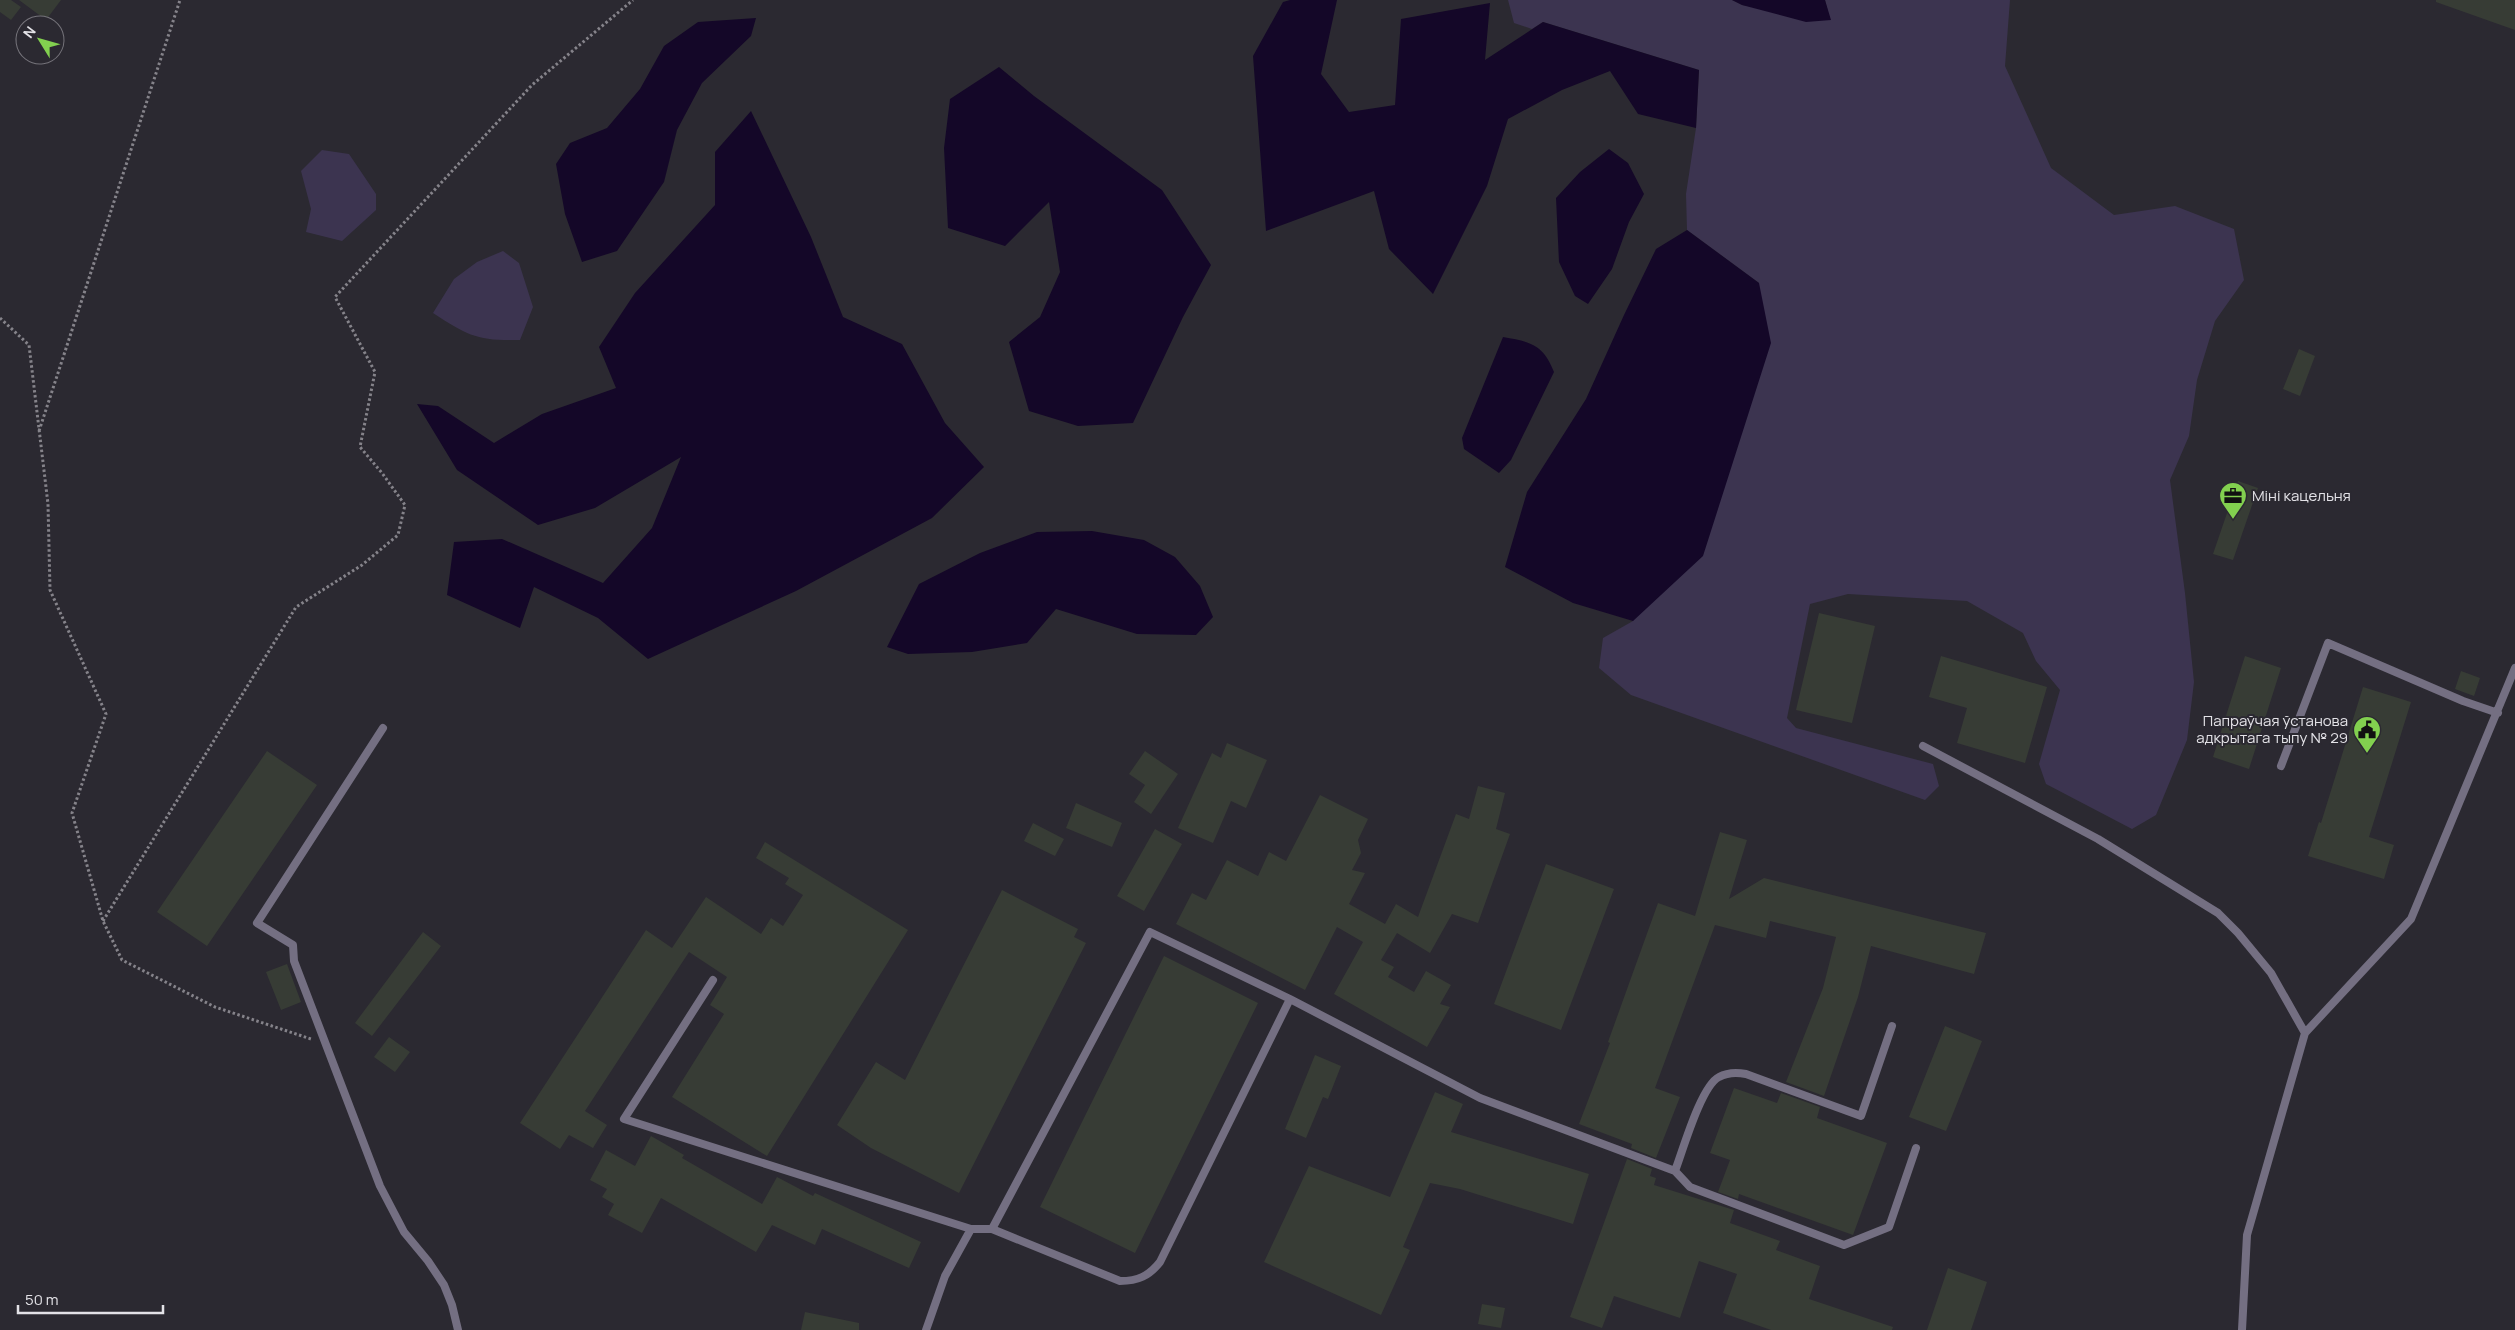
<svg xmlns="http://www.w3.org/2000/svg" width="2515" height="1330" font-family="Manrope,sans-serif">
<rect width="100%" height="100%" fill="#2b2931"/>
<!-- green -->
<path fill="#3c3450" d="M1508 0H1732L1742 5 1830 20 1825 0H2010L2005 66 2051 168 2114 215 2175 206 2234 229 2244 280 2215 321 2197 380 2189 436 2170 480 2185 593 2194 682 2187 740 2156 815 2132 829 2046 784 2039 764 2060 690 2036 661 2023 633 1967 601 1848 594 1810 604 1787 718 1796 728 1933 764 1939 786 1925 800 1631 695 1599 668 1603 638 1633 621 1759 283 1687 230 1686 194 1696 128 1699 70 1543 22 1532 29 1514 23Z
M322 150 349 154 376 194V210L342 241 306 232 311 209 301 171Z
M503 251 519 263 533 307 520 340C478 341 468 336 433 313L454 279 477 262Z"/>
<!-- water -->
<path fill="#140728" d="M1290 0H1337L1321 74 1349 112 1395 105 1401 19 1490 3 1485 60 1543 22 1699 70 1696 128 1638 114 1610 71 1562 90 1508 119 1487 186 1433 294 1389 249 1374 191 1266 231 1253 56 1283 2Z
M1732 0H1825L1831 20 1806 22 1742 5Z
M756 18 751 36 702 83 677 130 664 182 617 251 582 262 565 214 556 164 570 143 607 128 640 89 664 46 698 22Z
M999 67 1034 96 1162 190 1211 265 1183 317 1133 423 1078 426 1029 411 1009 342 1040 317 1060 272 1049 202 1005 246 948 228 944 148 950 99Z
M751 111 811 237 843 317 902 344 945 423 984 467 932 518 796 591 648 659 598 618 534 587 520 628 447 595 454 542 502 539 603 583 652 528 681 457 595 508 538 525 457 470 417 404 438 406 494 443 542 414 616 388 599 347 635 293 715 205V152Z
M1609 149 1628 163 1644 194 1629 222 1612 269 1588 304 1575 296 1559 262 1556 198 1580 172Z
M1687 230 1759 283 1771 343 1703 556 1633 621 1573 603 1505 567 1527 492 1586 399 1624 315 1656 249Z
M1503 337C1531 342 1543 344 1554 372L1511 460 1499 473 1464 449 1462 438Z
M1092 531 1144 540 1175 557 1200 586 1213 617 1196 635 1137 634 1056 609 1027 643 972 652 908 654 887 647 919 584 980 553 1037 532Z"/>
<!-- building -->
<path fill="#373c35" d="M0 0H11L21 7 11 20 0 12Z
M19 0H61L46 20Z
M2436 0H2515V30L2436 2Z
M2299 349 2315 356 2300 396 2283 389Z
M2238 481 2258 488 2233 560 2213 554Z
M1819 613 1875 626 1852 723 1796 710Z
M1941 656 2047 687 2025 763 1957 743 1967 708 1929 697Z
M2245 656 2281 668 2249 769 2213 757Z
M2461 671 2480 678 2474 696 2455 689Z
M2363 687 2411 702 2369 837 2394 845 2384 879 2308 856 2319 822 2321 823Z
M1227 743 1267 760 1246 808 1231 801 1213 843 1178 828 1212 753 1221 758Z
M267 751 317 785 207 946 157 912Z
M1145 751 1178 774 1151 814 1134 802 1145 785 1129 774Z
M1478 786 1505 793 1496 829 1510 834 1478 923 1452 914 1430 953 1397 933 1381 960 1394 967 1388 977 1414 992 1426 971 1451 985 1440 1004 1450 1007 1427 1047 1334 994 1363 942 1337 927 1305 990 1176 924 1192 893 1206 900 1227 860 1258 876 1269 852 1286 861 1320 795 1368 819 1358 840 1361 853 1352 870 1365 873 1349 904 1385 924 1396 904 1418 917 1456 814 1469 819Z
M1076 803 1122 823 1112 847 1066 828Z
M1033 823 1064 839 1055 856 1024 841Z
M1155 829 1182 844 1144 911 1117 896Z
M1720 832 1747 840 1729 899 1764 878 1986 933 1974 974 1871 946 1858 997 1824 1096 1786 1082 1823 988 1836 937 1770 921 1766 938 1715 925 1655 1088 1680 1097 1656 1158 1631 1148 1632 1144 1579 1124 1610 1043 1608 1042 1658 903 1695 916Z
M765 842 908 930 767 1156 672 1097 724 1014 710 1005 727 977 689 952 585 1111 607 1125 593 1148 569 1135 560 1149 520 1123 646 930 672 948 706 897 761 934 771 918 783 926 803 895 785 884 789 878 756 858Z
M1546 864 1614 889 1561 1030 1494 1004Z
M1002 890 1078 929 1074 937 1086 943 959 1193 871 1148 837 1125 876 1062 905 1080Z
M423 932 441 946 372 1036 355 1023Z
M1164 956 1258 1003 1135 1253 1040 1207Z
M287 964 301 1002 281 1010 266 972Z
M1945 1026 1982 1041 1946 1131 1909 1117Z
M389 1037 410 1052 395 1072 374 1057Z
M1315 1055 1341 1066 1328 1099 1323 1097 1306 1138 1285 1129Z
M1734 1088 1777 1103 1781 1093 1820 1107 1817 1118 1887 1143 1853 1235 1739 1194 1738 1199 1718 1192 1730 1160 1710 1153Z
M1435 1092 1463 1104 1451 1132 1589 1174 1573 1224 1460 1189 1430 1183 1403 1247 1410 1250 1381 1315 1264 1262 1309 1166 1390 1197Z
M651 1136 684 1155 682 1158 762 1204 777 1177 813 1196 815 1193 921 1242 909 1268 822 1229 815 1245 772 1225 756 1252 661 1198 642 1233 608 1215 614 1204 602 1197 607 1189 590 1180 606 1150 635 1166Z
M1627 1159 1652 1169 1650 1176 1656 1178 1654 1185 1734 1210 1730 1223 1780 1241 1776 1250 1820 1266 1809 1299 1893 1327 1892 1330H1771L1723 1313 1737 1274 1699 1261 1680 1318 1614 1296 1602 1328 1570 1317Z
M1948 1268 1987 1282 1971 1330H1927Z
M1482 1304 1505 1308 1501 1328 1478 1324Z
M805 1312 859 1323V1330H801Z"/>
<g fill="none" stroke-linecap="round" stroke-linejoin="round">
<!-- path -->
<path stroke="#85838a" stroke-width="3" stroke-dasharray="2.5 2.5" stroke-linecap="butt" d="M0 318 29 345 48 504 50 590 106 714 72 813 103 921 122 960 215 1007 311 1039
M39 431 180 0
M103 921 296 607 362 565 398 535 405 505 382 473 360 447 375 372 335 297 532 85 633 0"/>
<!-- lane -->
<path stroke="#746f82" stroke-width="8" d="M383 728 257 923 293 945 294 961 380 1186 404 1232 428 1261 444 1285 452 1305 458 1330
M1923 746 2098 839 2218 913 2238 933 2271 973 2305 1033 2247 1235 2242 1330
M2281 766 2328 643 2463 701 2498 713
M713 980 624 1119 971 1229 945 1276 926 1330
M1290 999 1480 1098 1675 1171 1690 1187 1844 1245 1889 1227 1916 1148
M2305 1033 2411 919 2515 668
M1675 1171C1683 1150 1701 1086 1719 1077 1728 1072 1736 1072 1746 1074L1861 1116 1892 1026
M971 1229H992L1120 1281C1138 1281 1149 1276 1160 1262L1290 999 1150 932 992 1229"/>
</g>
<!-- icons -->
<defs>
<symbol id="office-pin" viewBox="-11 -11 22 30"><path d="M0 17L-7.5 6A9.5 9.5 0 1 1 7.5 6Z" fill="#82d04f" stroke="#2b2931"/><path d="M-6-3h4V-5.5h4V-3h4V5H-6ZM-1-4.5V-3h2v-1.5ZM-6 0V1H6V0Z" fill="#111"/></symbol>
<symbol id="civic-pin" viewBox="-11 -11 22 30"><path d="M0 17L-7.5 6A9.5 9.5 0 1 1 7.5 6Z" fill="#82d04f" stroke="#2b2931"/><path d="M-.6-6.5H3V-4.5H.6V-3L4-1V1h2V6H-6V1h2V-1L-.6-3ZM-1.2 2.5V6h2.4V2.5Z" fill="#111"/></symbol>
</defs>
<g fill-rule="evenodd">
<use href="#office-pin" x="2217" y="480" width="32" height="43"/>
<use href="#civic-pin" x="2351" y="714" width="32" height="43"/>
</g>
<g text-anchor="middle" stroke-width="4" stroke-linejoin="round" paint-order="stroke">
<!-- poi labels -->
<g font-size="15" fill="#e3e2e7" stroke="#2b2931" text-anchor="start">
<text x="2252" y="501">Міні кацельня</text>
<text x="2348" y="726" text-anchor="end">Папраўчая ўстанова<tspan x="2348" dy="17">адкрытага тыпу № 29</tspan></text>
</g>
</g>
<!-- north arrow -->
<g transform="translate(40 40) rotate(307)"><circle r="24" fill="#2b2931" stroke="#75737a"/>
<path d="M0-4L9 19L0 12L-9 19Z" fill="#82d04f"/>
<text y="-8" font-size="14" font-weight="bold" text-anchor="middle" fill="#e3e2e7">N</text>
</g>
<!-- scale -->
<path d="M18 1305v8h145v-8" fill="none" stroke="#e3e2e7" stroke-width="2.5"/>
<text x="25" y="1305" font-size="15" fill="#e3e2e7" stroke="#2b2931" stroke-width="4" paint-order="stroke">50 m</text>
</svg>
